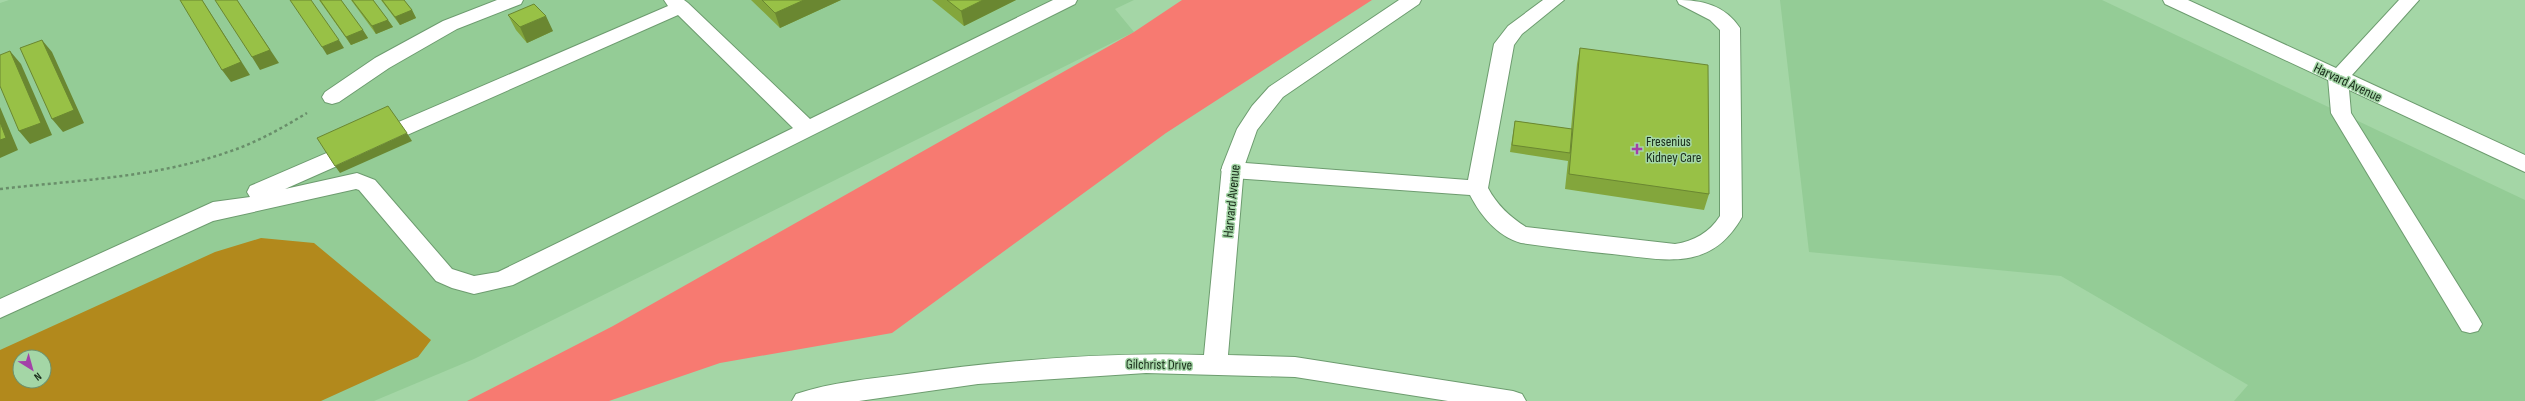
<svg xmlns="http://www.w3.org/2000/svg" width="2525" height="401" font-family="'Sofia Sans Condensed',sans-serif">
<rect width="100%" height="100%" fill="#a4d6a6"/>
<!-- built -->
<path fill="#94cc96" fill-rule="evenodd" d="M9 0H1134L1115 9 1134 32 474 359 374 401H0V3ZM20 357H44V381H20Z
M1780 0H2102L2525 200V401H2234L2248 385 2061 276 1809 252Z"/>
<!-- green -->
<path fill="#f77a71" d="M1182 0H1372L1166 133 892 333 720 363 609 401H467L613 326 1134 32Z"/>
<!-- water -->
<path fill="#b2891c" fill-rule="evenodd" d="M261 238 314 243 431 340 418 357 321 401H0V350L215 252ZM20 357H44V381H20Z"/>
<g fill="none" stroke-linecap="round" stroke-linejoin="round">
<defs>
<path id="service" d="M497 0H523L521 4 457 29 389 68 339 102 332 104 325 102 322 97 325 92 375 58 443 21Z
M664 0H684L688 3 810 119 1053 0H1077L1075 4 513 285 474 294 452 288 436 281 359 190 356 189 213 221 0 318V299L213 202 250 197 247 192 250 186 668 6ZM678 15 793 128 498 272 474 276 452 269 375 180 357 173 285 189Z
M1543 0H1564L1522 34 1514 45 1488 188C1497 205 1510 217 1526 227L1675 244C1694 241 1709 233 1720 216V30L1710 20 1679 4 1677 0C1702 0 1725 5 1740 28L1742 217C1711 272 1666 260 1612 254 1582 251 1551 247 1521 243 1497 236 1481 216 1470 195L1232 178 1224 175 1221 170 1224 165 1232 162 1468 180 1494 44 1508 26Z
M2338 71 2345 73 2348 78 2351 113 2478 317 2482 324 2478 331 2470 333 2462 331 2331 113 2328 78 2331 73Z"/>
<path id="minor" d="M1399 0H1421L1419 4 1283 97 1257 130 1244 167 1228 355 1295 357 1513 391 1522 394 1526 401H1448L1295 377 1146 373 978 384 859 401H792L796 394C831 382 870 379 907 374 1005 360 1105 352 1204 355L1222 167 1237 129 1252 106 1269 87Z
M2163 0H2188L2336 68 2399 0H2419L2352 75 2525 155V172L2165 4Z"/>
</defs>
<!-- service casing -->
<use href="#service" stroke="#6d9c6f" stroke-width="2"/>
<!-- minor casing -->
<use href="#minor" stroke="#6d9c6f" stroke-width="2"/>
<!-- path -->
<path stroke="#698e6a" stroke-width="2.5" stroke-dasharray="3 3" stroke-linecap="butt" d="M0 189C76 180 155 178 228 152 256 143 282 128 307 113"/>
<!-- service -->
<use href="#service" fill="#fff" fill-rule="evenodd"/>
<!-- minor -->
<use href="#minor" fill="#fff" fill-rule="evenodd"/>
</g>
<!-- wall -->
<path fill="#83a63c" d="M319 0H341L368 38 351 45Z
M351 0H373L393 27 376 34Z
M381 0H404L412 10 416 18 400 25Z
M751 0H841L780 28Z
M932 0H1016L964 26Z
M508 15 553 31 527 43 516 30Z
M1580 48 1709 194 1704 210 1565 189 1568 161 1510 152 1515 121 1571 129 1577 64Z"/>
<!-- shaded-wall -->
<path fill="#6a8731" d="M202 0 250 75 231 82 222 70Z
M237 0 279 63 260 70 252 57Z
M804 0H841L780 28 775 13Z
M983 0H1016L964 26 961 11Z
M412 10 416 18 400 25 395 17Z
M546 16 553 31 527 43 520 27Z
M388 20 393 27 376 34 372 26Z
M363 30 368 38 351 45 346 37Z
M42 40 52 52 84 123 63 132 52 119Z
M339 40 344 48 327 55 322 47Z
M10 51 21 64 52 135 30 144 19 131Z
M0 107 18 150 0 158Z
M407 133 412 141 340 173 335 166Z"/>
<!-- building -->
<path fill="#98c146" stroke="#6a8731" d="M180 0H202L241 62 222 70Z
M215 0H237L270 50 252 57Z
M290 0H311L339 40 322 47Z
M320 0H341L363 30 346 37Z
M352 0H373L388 20 372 26Z
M382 0H404L412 10 395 17Z
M762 0H804L775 13Z
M947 0H983L961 11Z
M534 4 546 16 520 27 508 15Z
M42 40 74 110 52 119 20 48Z
M1580 48 1708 65 1709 194 1569 174Z
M10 51 41 123 19 131 0 86V55Z
M388 106 407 133 335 166 317 138Z
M1515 121 1572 129 1570 153 1512 145Z
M0 122 6 138 0 140Z"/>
<!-- markers -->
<path fill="#a341a8" stroke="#a4d6a6" stroke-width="1.5" d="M1635 143h4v4h4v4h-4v4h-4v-4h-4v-4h4z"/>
<g text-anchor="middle" stroke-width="3" stroke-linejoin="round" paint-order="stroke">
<!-- street labels -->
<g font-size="14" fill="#182b19" stroke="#a4d6a6">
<text transform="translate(2348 82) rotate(25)" y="5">Harvard Avenue</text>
<text transform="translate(1231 201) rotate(-84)" y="5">Harvard Avenue</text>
<text transform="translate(1159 364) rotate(1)" y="5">Gilchrist Drive</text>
</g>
<!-- poi labels -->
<g font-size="14" fill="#182b19" stroke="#a4d6a6" text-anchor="start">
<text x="1646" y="146">Fresenius<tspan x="1646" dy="16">Kidney Care</tspan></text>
</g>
</g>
<!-- north arrow -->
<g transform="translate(32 369) rotate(143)"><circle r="19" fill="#a4d6a6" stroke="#6c926e"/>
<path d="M0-3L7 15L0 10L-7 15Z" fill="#a341a8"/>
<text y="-6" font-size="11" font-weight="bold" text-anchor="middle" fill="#182b19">N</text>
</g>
</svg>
